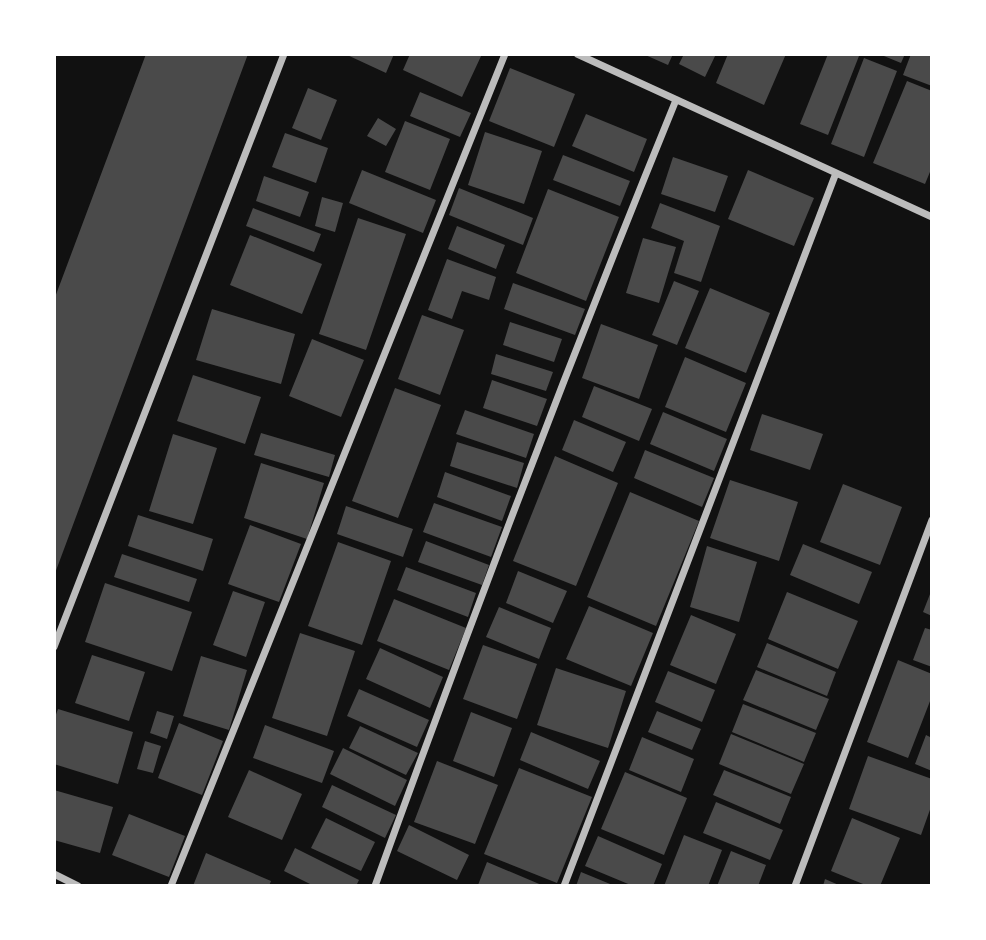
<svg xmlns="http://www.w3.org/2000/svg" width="986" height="940" font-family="Barlow,sans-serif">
<rect width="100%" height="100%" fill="#111"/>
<!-- building -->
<path fill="#4a4a4a" d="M146 54H248L54 576V300Z
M345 54H394L386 73Z
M410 54H482L462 97 403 70Z
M643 54H673L668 65Z
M684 54H716L705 77 679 64Z
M728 54H786L764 105 716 83Z
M828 54H854L859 56 828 135 800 124Z
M879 54H905L901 63Z
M911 54H932V86L903 75Z
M864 58 897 71 864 157 831 144Z
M510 68 575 94 554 147 489 121Z
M907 81 932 91V167L925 184 873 163Z
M308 88 337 100 321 140 292 128Z
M420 92 471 113 460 137 410 116Z
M586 114 647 139 634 172 572 146Z
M378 118 396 129 386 146 367 136Z
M405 121 450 139 430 190 385 172Z
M485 132 542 151 524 204 468 185Z
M285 133 328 148 316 183 272 167Z
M563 155 630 181 620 206 553 180Z
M673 157 728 176 715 212 661 194Z
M362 170 436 200 423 233 349 203Z
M748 170 814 198 794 246 728 219Z
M264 176 309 192 300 217 256 201Z
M459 188 533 218 523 245 449 215Z
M548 189 619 217 586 301 516 273Z
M322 197 343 203 335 232 315 226Z
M660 203 720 226 701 282 674 273 684 241 651 228Z
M253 208 321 234 314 252 246 226Z
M358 218 406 234 366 350 319 334Z
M457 226 505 245 496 269 448 249Z
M250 235 322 264 302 314 230 285Z
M643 238 676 247 659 303 626 293Z
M447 259 496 277 489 300 462 291 452 319 428 310Z
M674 281 699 291 677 345 652 335Z
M513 283 585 309 575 335 504 309Z
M710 288 770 313 746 373 685 348Z
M212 309 295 334 281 384 196 360Z
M422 315 464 330 440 395 398 379Z
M510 322 562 339 554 362 503 345Z
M601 324 658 345 639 399 582 378Z
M312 339 364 360 341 417 289 396Z
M496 354 553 372 546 391 491 374Z
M685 357 746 383 726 432 665 407Z
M193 375 261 397 245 444 177 421Z
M492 380 547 399 537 426 483 408Z
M594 386 652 409 639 441 582 417Z
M395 388 441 405 398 518 352 501Z
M465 410 534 434 526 458 456 434Z
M663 412 727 439 714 471 650 444Z
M762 414 823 434 810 470 750 450Z
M574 420 626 442 613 472 562 450Z
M261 433 335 455 329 477 254 455Z
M173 434 217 448 193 524 149 511Z
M457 442 524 463 517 488 450 466Z
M645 450 714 478 702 507 634 478Z
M555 456 618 483 576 586 513 561Z
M261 463 324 483 307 539 244 518Z
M445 472 511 496 502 521 437 497Z
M730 480 798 502 779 561 710 538Z
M843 484 902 507 880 565 820 542Z
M630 492 699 521 656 626 587 597Z
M434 503 502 527 491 557 423 532Z
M346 506 413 529 403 557 337 534Z
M138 515 213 539 203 571 128 546Z
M250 525 301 544 279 602 228 584Z
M426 541 489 565 482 585 418 562Z
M338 542 391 561 362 645 308 626Z
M803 544 872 572 859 604 790 575Z
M707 546 757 562 739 622 690 607Z
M122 554 197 579 189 602 114 577Z
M406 567 476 593 468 617 397 590Z
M518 571 567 591 553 623 506 603Z
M105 583 192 612 172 671 85 642Z
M932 589V616L923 612Z
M233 591 265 602 246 657 213 645Z
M787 592 858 621 838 669 768 639Z
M394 599 466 628 449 670 377 641Z
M589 606 653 633 631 686 566 659Z
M499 607 551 628 539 659 486 637Z
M691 615 736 634 716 684 670 665Z
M925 628 932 630V667L913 660Z
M300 633 355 651 327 736 272 718Z
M767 643 836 672 827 696 757 667Z
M483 645 537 664 517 719 463 699Z
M380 648 443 677 430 708 366 679Z
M92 655 145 672 129 721 75 703Z
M201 656 247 670 229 730 183 716Z
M898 660 932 674V696L908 758 867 742Z
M556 668 626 691 608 748 537 725Z
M756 670 829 699 816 730 743 700Z
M668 671 715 690 702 722 655 702Z
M359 689 429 720 417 747 347 716Z
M743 704 816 733 804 762 732 732Z
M58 709 133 732 118 784 54 764V720Z
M157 711 174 716 167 739 150 733Z
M657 711 701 729 692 750 648 732Z
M471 712 512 728 494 777 453 761Z
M179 723 223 741 202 795 158 778Z
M265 725 334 751 322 783 253 758Z
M360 726 418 753 406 775 349 748Z
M531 732 600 761 588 789 520 760Z
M731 734 804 764 791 794 719 764Z
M926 735 932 738V771L915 764Z
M642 737 694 759 681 792 629 770Z
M145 741 161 746 153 773 137 769Z
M343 748 407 780 395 806 330 774Z
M868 756 932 779V804L921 835 849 809Z
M437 761 498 785 475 844 414 822Z
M519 768 592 797 557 883 484 854Z
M249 770 302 794 282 840 228 817Z
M724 770 791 797 780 824 713 795Z
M625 772 687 798 664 855 601 829Z
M332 785 396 815 385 838 322 807Z
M54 790 113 807 100 853 54 840Z
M716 802 783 830 770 860 703 833Z
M129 814 185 836 169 877 112 855Z
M326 818 375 842 361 871 311 848Z
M852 818 900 838 880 886H868L831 871Z
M409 825 469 855 457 880 397 851Z
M684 835 722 850 708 886H664Z
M598 836 662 864 653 886H633L585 866Z
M295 848 359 880 356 886H314L284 871Z
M731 851 766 865 758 886H717Z
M206 853 271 881 269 886H193Z
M487 862 544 886 478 885Z
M581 872 615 886H576Z
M825 879 841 886H823Z"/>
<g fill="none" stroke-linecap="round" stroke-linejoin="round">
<!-- minor -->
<path stroke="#bcbcbc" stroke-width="7" d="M577 54 932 217
M54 647 284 54
M54 874 78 886
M171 886 505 54
M375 886C470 622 570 360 676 100
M564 886 836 173
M795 886 932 520"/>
</g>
<!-- border -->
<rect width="986" height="940" fill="none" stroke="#ffffff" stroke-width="112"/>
</svg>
